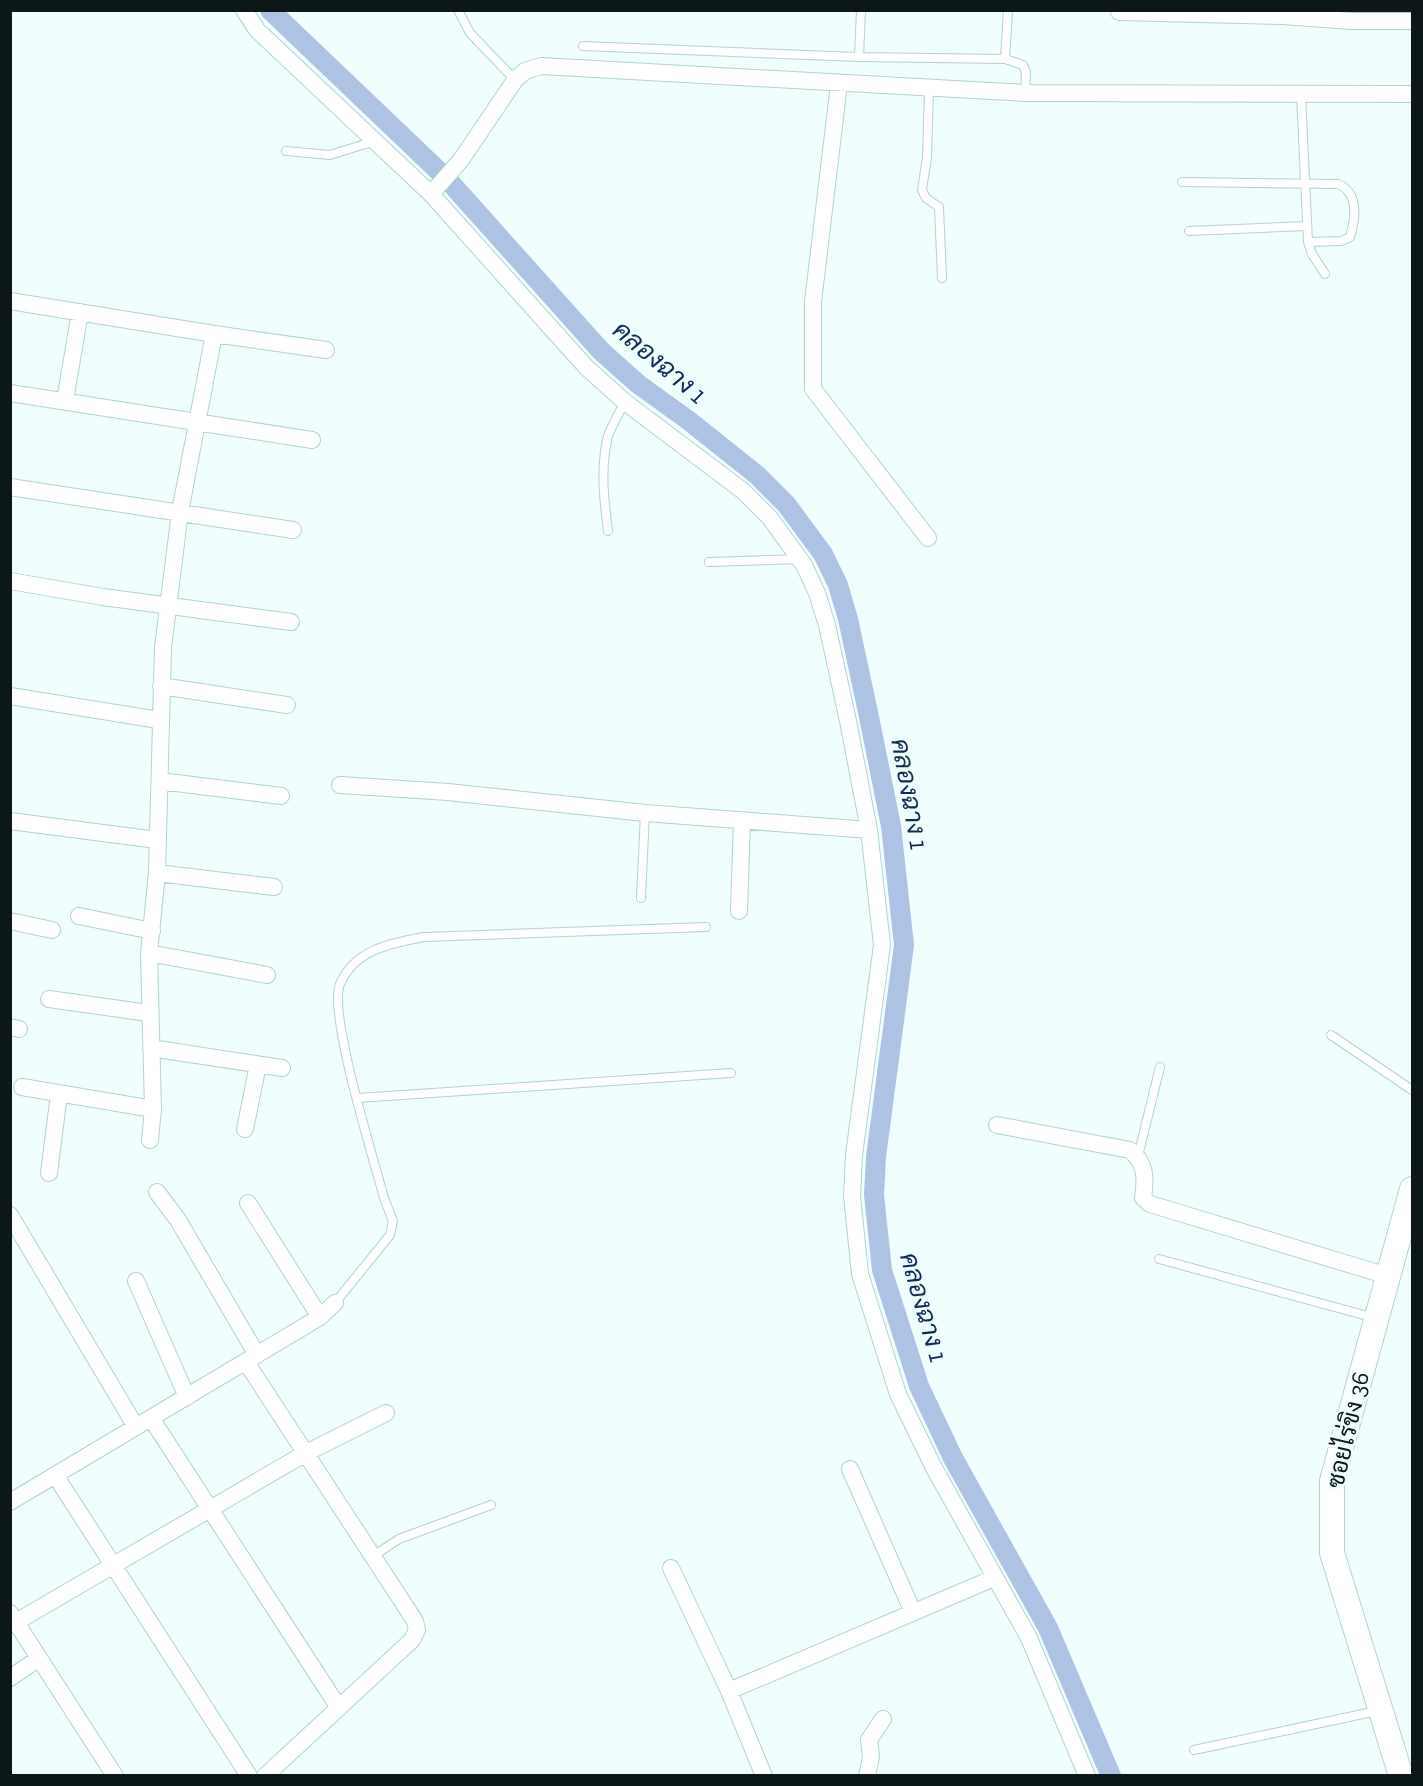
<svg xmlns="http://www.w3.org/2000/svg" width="1423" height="1786" font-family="'Zilla Slab',Sarabun,serif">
<rect width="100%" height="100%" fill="#f0fefd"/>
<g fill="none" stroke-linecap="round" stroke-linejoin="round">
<!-- canal -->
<path stroke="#acc3e5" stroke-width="20" d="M270 10 447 179 601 351 638 384 688 420 757 475 786 504 823 554 838 585 848 619 869 717 891 826 904 945 876 1157 874 1195 882 1270 919 1386 953 1458 1048 1628 1111 1776"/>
<defs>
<path id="lane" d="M458 10 470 33 515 80
M583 46 859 57 1005 59 1023 65 1026 72 1025 93
M859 57 861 10
M1005 59 1008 10
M929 90 927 157 922 190 926 198 939 207 942 278
M1301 95 1308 242 1312 254 1325 274
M286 151 330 155 375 141
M1182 182 1338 184C1359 193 1356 217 1350 237L1341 241 1308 242
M1189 231 1307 226
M608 531C604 500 600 468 608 436 612 425 619 413 625 402
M709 562 800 559
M641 898 645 813
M1331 1035 1412 1090
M358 1098 731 1073
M1138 1156 1160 1067
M1159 1259 1375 1318
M335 1303 390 1235 393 1221 384 1198C374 1160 328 1014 340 984 355 949 392 943 424 937L706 927
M373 1556 399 1539 491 1505
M1194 1750 1377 1711"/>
<path id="street" d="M244 10 257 30 431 194 586 367 625 402 743 491 770 518 804 565 817 593 827 625 848 721 869 830 882 945 854 1155 852 1196 860 1274 898 1394 934 1468 1029 1638 1087 1776
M1119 12 1283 16 1351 21H1412
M839 84 813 302V389L928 538
M431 194 461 160 515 80 525 71 541 66 1025 93 1412 94
M10 301 214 334
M10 393 312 440
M65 400 80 312
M10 487 293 530
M10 581 103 597 291 622
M161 686 287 705
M10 696 159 720
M160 781 281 796
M340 785 448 792 645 813 869 830
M10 821 157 840
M157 873 274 887
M739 911 742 821
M79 916 152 931
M10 921 52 930
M149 953 267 975
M49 999 148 1013
M10 1027 19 1029
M151 1048 282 1068
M22 1087 153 1109
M997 1125 1130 1150C1146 1163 1146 1178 1143 1198L1150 1204 1388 1276
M245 1129 258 1065
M150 1140 153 1109 149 953 157 873 163 647 180 512 214 334 326 350
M49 1173 59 1094
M157 1192 178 1220 257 1355
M248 1203 320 1317
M10 1215 136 1427
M136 1281 187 1397
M246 1362 415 1621 417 1630 412 1640 265 1776
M151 1418 339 1708
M850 1469 913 1612
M55 1475 249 1776
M10 1502 320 1317 335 1303
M671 1568 729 1691
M10 1613 115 1776
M16 1622 306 1453 386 1413
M10 1678 38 1659
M764 1776 729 1691 994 1578
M867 1776 871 1757 869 1740 883 1719"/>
<path id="secondary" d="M1401 1776 1332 1553V1481L1412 1189"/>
</defs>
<!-- lane casing -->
<use href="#lane" stroke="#b0d3d0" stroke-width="10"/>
<!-- street casing -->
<use href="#street" stroke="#b0d3d0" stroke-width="18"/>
<!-- secondary casing -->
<use href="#secondary" stroke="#b0d3d0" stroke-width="26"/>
<!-- lane -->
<use href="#lane" stroke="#fff" stroke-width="8"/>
<!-- street -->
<use href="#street" stroke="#fff" stroke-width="16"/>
<!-- secondary -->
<use href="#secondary" stroke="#fff" stroke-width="24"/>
</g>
<g text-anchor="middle" stroke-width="6" stroke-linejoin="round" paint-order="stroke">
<!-- street labels -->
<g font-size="24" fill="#0b1817" stroke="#f0fefd">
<text transform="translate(1348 1430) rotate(-77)" y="8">ซอยไร่ขิง 36</text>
</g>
<!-- water labels -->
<g font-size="26" font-style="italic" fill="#0f2b57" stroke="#f0fefd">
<text transform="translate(660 362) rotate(40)" y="9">คลองฉาง 1</text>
<text transform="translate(910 794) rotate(80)" y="9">คลองฉาง 1</text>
<text transform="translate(924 1307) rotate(74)" y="9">คลองฉาง 1</text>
</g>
</g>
<!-- border -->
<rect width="1423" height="1786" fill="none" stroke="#0b1817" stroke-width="24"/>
</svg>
